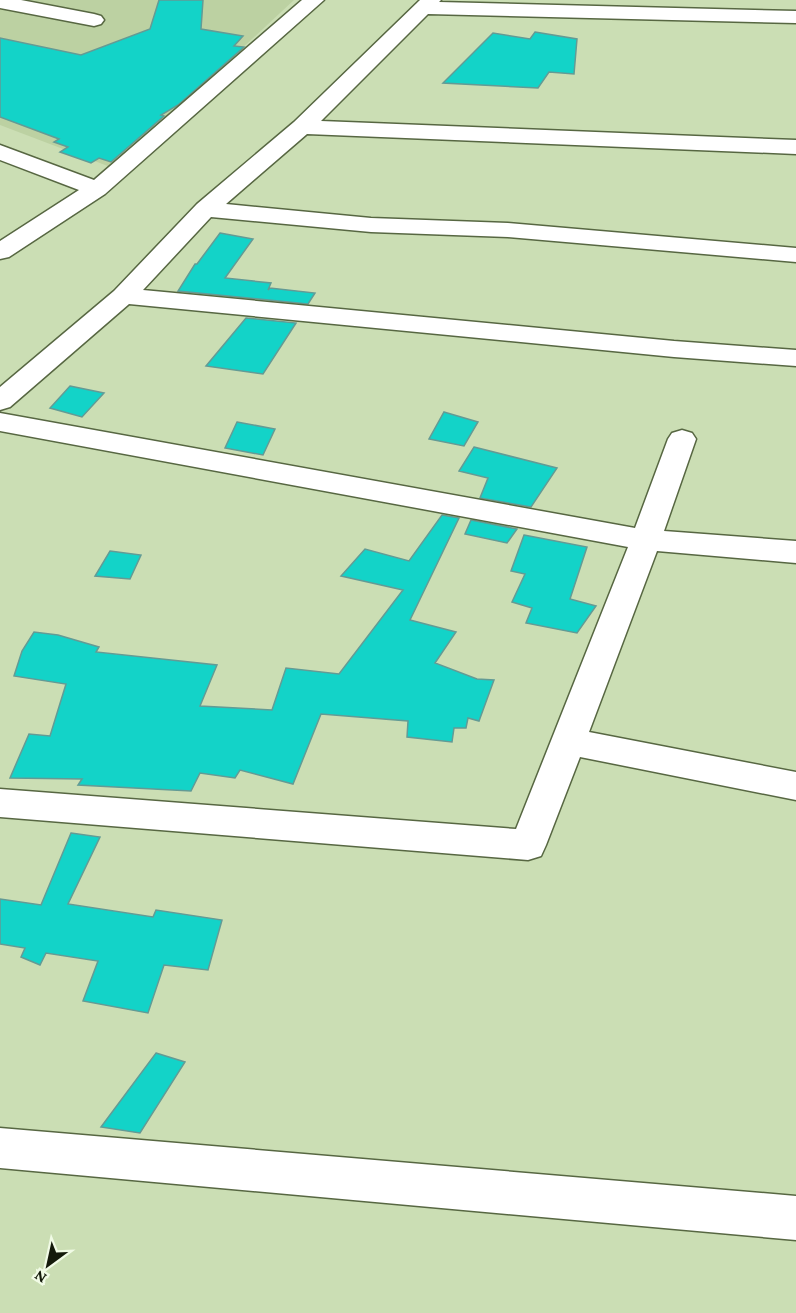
<svg xmlns="http://www.w3.org/2000/svg" width="796" height="1313" font-family="'Crimson Pro',serif">
<rect width="100%" height="100%" fill="#cbdeb4"/>
<!-- built -->
<path fill="#bcd1a2" d="M0 0H294L113 168 0 125Z"/>
<!-- building -->
<path fill="#13d3c8" stroke="#639b95" stroke-width="1.5" d="M159 0H203L201 29 243 36 234 46 244 47 178 105 161 115 164 116 111 162 99 158 91 163 60 152 68 147 54 142 59 139 0 117V38L81 55 150 29Z
M535 32 577 39 574 74 549 72 538 88 443 83 493 33 530 39Z
M220 233 253 239 225 278 271 283 268 290 270 288 315 293 308 304 178 291 195 264H197Z
M246 318 296 323 263 374 206 366Z
M70 386 104 393 82 417 50 408Z
M444 412 478 422 464 446 429 439Z
M237 422 275 429 263 455 225 448Z
M474 447 557 468 531 507 480 498 488 478 459 471Z
M442 515 459 518 410 620 456 632 435 663 477 679 494 680 479 721 468 718 466 728H454L452 742 407 737 408 721 321 714 293 784 240 770 235 778 200 773 191 791 78 785 82 779 10 778 29 734 50 736 66 684 14 676 22 651 34 632 58 635 99 647 96 652 217 665 200 706 272 710 286 668 339 674 403 590 341 576 365 549 409 561Z
M471 520 517 529 507 543 465 534Z
M524 535 587 547 570 599 596 606 577 633 526 623 532 608 512 602 525 574 511 571Z
M110 551 141 555 130 579 95 576Z
M71 833 100 837 68 904 153 917 156 910 222 920 208 970 164 965 148 1013 83 1001 98 961 46 953 40 965 21 957 25 948 0 944V899L41 905Z
M156 1053 185 1062 140 1133 101 1127Z"/>
<g fill="none" stroke-linecap="round" stroke-linejoin="round">
<defs>
<path id="minor" d="M0 0H21L94 14 101 16 104 20 101 24 94 26 0 8Z
M302 0H324L105 194 9 257 0 259V241L79 190 0 160V145L94 180Z
M420 0H441L439 2 796 11V23L428 14 321 121 796 140V154L307 134 226 204 371 218 508 223 796 248V262L508 237 371 232 211 217 143 290 674 341 796 350V366L674 357 129 304 10 407 0 410V387L114 291 197 204 294 122Z
M0 413 635 528 668 439 672 433 682 430 692 433 696 439 664 531 796 541V563L657 551 589 732 796 772V800L580 757 546 845 541 856 528 860 0 817V789L516 829 628 547 0 431Z
M0 1128 796 1196V1240L0 1168Z"/>
</defs>
<!-- minor casing -->
<use href="#minor" stroke="#576742" stroke-width="3"/>
<!-- minor -->
<use href="#minor" fill="#fff" fill-rule="evenodd"/>
</g>
<!-- north arrow -->
<g transform="translate(48 1265) rotate(213)" stroke="#f1fbe6" stroke-width="4.5" paint-order="stroke">
<path d="M0-4.5L10 22L0 15L-10 22Z" fill="#141a0b"/>
<text y="-9" font-size="16" font-weight="bold" text-anchor="middle" fill="#141a0b">N</text>
</g>
</svg>
